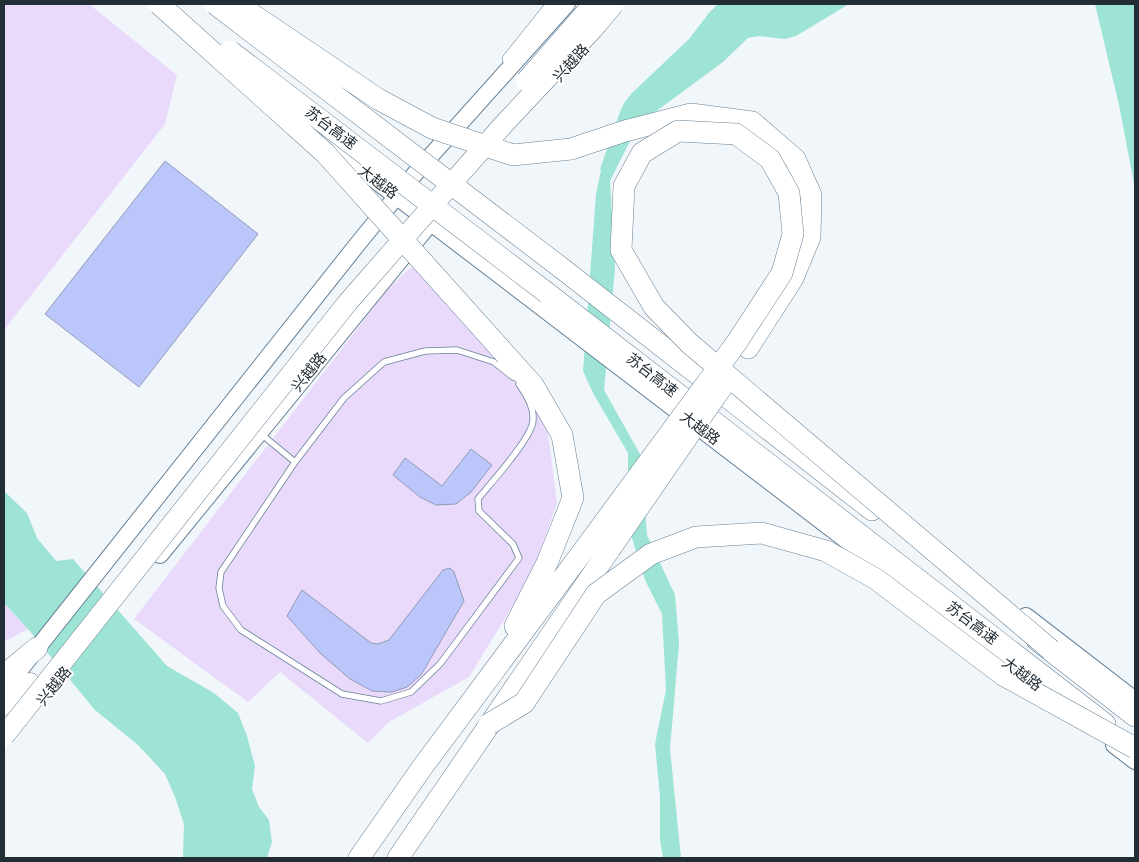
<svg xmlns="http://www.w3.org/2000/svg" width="1139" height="862" font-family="'Fira Sans','Noto Sans SC',sans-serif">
<rect width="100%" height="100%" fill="#f1f6fb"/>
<!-- green -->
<path fill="#e9dafb" d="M4 4H89L177 75 165 124 4 330Z
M410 268 420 269 530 392 547 426 557 503 531 576 469 677 389 722 368 743 280 672 248 702 134 619 387 290Z
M4 603 28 629 4 642Z"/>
<!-- water -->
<path fill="#9de4d5" d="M718 4H849L796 36 785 39 758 36 748 38 723 62 655 112 630 141 610 181 615 268 604 390 641 456 647 535 675 595 679 644 670 749 681 858H663L660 840V797L655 744 666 690 662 614 645 580 632 538 628 479V453L593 393 583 371 596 194 601 170 600 169 620 112 624 103 631 94 689 39 709 13Z
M1095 4H1135V189L1119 105Z
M4 491 27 513 37 538 56 561 73 559 167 666 214 693 238 713 247 736 255 766 252 789 259 807 269 820 272 842 267 858H183L184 824 175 797 165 774 138 745 95 710 28 629 4 603Z"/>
<!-- building -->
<path fill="#bbc7fb" stroke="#929ab7" d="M165 161 258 234 139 387 45 314Z
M471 449 492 465 471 492 456 504 436 505 420 497 393 475 405 458 442 486Z
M450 568 454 572 464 601 421 675 407 687 392 692 372 691 350 679 320 653 287 616 302 590 371 643 378 644 389 640 443 570Z"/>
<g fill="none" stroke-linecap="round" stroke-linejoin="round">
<defs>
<path id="service" d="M261 434 295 462 221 572 219 588 223 606 241 630 342 694 381 701 411 692 440 664 519 558 513 544 479 511 478 499C490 484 533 437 533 420 534 406 526 395 519 384
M295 462 344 398 384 362 425 351 457 350 494 362 513 377"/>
<path id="minor" d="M508 59 552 4"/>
<path id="secondary" d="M320 138 1033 683
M160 555 437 215
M1026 616 1135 700
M4 690 356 246 418 170 567 4
M1114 745 1135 761"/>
<path id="trunk" d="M4 705 30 683"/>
<path id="motorway" d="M571 149 625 131 691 114 752 122 795 159 811 195 810 237 793 278 748 348
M564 270 872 510
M547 293 1105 724
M506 355 533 385 562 435 573 498 547 563 515 626
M1037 640 1135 716
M4 675 37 648
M359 858 421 769 592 539
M398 858 610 549"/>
</defs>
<!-- service casing -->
<use href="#service" stroke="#668096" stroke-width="7"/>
<!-- minor casing -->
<use href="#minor" stroke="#668096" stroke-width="12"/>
<!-- secondary casing -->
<use href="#secondary" stroke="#668096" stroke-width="18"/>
<!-- trunk casing -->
<use href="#trunk" stroke="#668096" stroke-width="21"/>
<!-- motorway casing -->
<use href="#motorway" stroke="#668096" stroke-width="22"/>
<!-- service -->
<use href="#service" stroke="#fff" stroke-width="5.5"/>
<!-- minor -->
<use href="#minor" stroke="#fff" stroke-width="11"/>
<!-- secondary -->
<use href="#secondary" stroke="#fff" stroke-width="16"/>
<!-- trunk -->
<use href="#trunk" stroke="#fff" stroke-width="20"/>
<!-- motorway -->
<use href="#motorway" stroke="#fff" stroke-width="21"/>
<defs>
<path id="trunk-bridge" d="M526 81 593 4
M4 736 348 302 503 125 593 29 614 4"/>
<path id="motorway-bridge" d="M159 4 325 153 506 355
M215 4 564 270
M237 4 378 99 432 128 513 155 571 149
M230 51 547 293
M592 539 737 342 782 273 793 234 789 193 770 159 736 134 678 131 642 153 624 186 621 250 654 307 689 343 1051 650
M610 549 726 381
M489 724 524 703 596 594 651 554 696 537 762 533 826 551 876 579 1003 675 1135 748"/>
</defs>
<!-- trunk-bridge casing -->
<use href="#trunk-bridge" stroke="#668096" stroke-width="21" stroke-linecap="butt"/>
<!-- motorway-bridge casing -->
<use href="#motorway-bridge" stroke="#668096" stroke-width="22" stroke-linecap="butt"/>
<!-- trunk-bridge -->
<use href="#trunk-bridge" stroke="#fff" stroke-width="20"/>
<!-- motorway-bridge -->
<use href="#motorway-bridge" stroke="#fff" stroke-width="21"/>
</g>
<g text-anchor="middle" stroke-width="4" stroke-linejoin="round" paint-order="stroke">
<!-- street labels -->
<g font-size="15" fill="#222d36" stroke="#fff">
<text transform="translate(571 63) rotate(-48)" y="5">兴越路</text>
<text transform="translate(331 128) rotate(37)" y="5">苏台高速</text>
<text transform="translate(378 182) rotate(37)" y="5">大越路</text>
<text transform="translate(309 372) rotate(-51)" y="5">兴越路</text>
<text transform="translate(652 375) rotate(38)" y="5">苏台高速</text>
<text transform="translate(700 428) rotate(37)" y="5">大越路</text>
<text transform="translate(972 623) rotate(37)" y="5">苏台高速</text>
<text transform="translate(1022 674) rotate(37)" y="5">大越路</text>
<text transform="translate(54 686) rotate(-51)" y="5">兴越路</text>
</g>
</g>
<!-- border -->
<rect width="1139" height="862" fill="none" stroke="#222d36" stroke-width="10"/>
</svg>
